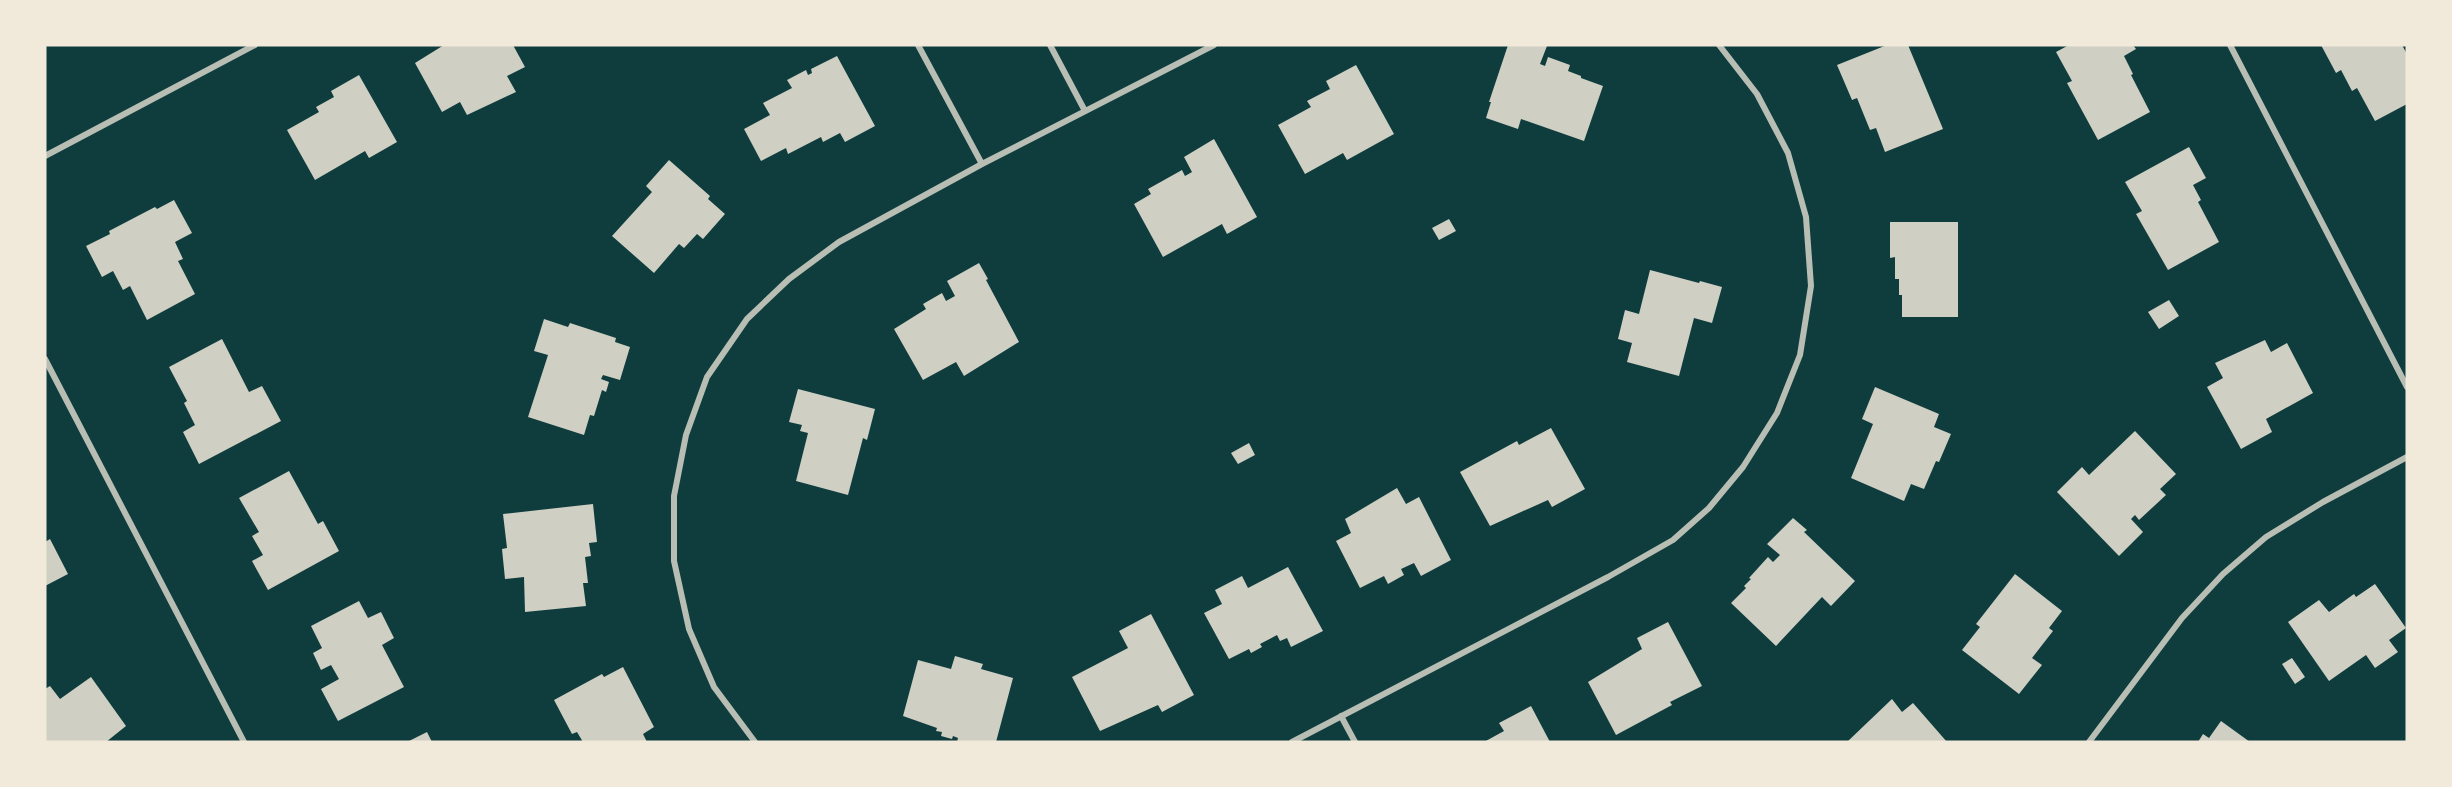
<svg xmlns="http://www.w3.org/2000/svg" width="2452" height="787" font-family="Poppins,sans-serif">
<rect width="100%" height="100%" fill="#0f3d3e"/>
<!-- building -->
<path fill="#cfcfc3" d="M444 45H513L525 67 507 76 516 92 467 115 460 102 442 112 415 63Z
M1508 45 1547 46 1540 64 1545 66 1548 57 1570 65 1568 71 1581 76V78L1603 86 1584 141 1521 119 1518 129 1486 118 1491 102H1489Z
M1887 45H1908L1943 129 1885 152 1876 128 1870 130 1857 98 1852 100 1837 65Z
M2069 45H2133L2136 49 2124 56 2133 74 2131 75 2150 112 2098 140 2067 83 2072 81 2056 52Z
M2321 45H2402L2407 54V104L2375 121 2357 88 2352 91 2341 70 2336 73Z
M837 56 875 126 845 142 840 133 823 142 821 137 788 154 786 148 761 161 744 129 770 115 763 103 792 88 787 80 806 70 808 75 812 73 811 69Z
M1356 65 1394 134 1347 160 1343 153 1305 174 1278 125 1311 107 1307 101 1330 89 1326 81Z
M359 75 397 142 369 158 365 151 315 180 287 130 319 112 316 107 334 97 331 91Z
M1214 139 1257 217 1227 234 1222 224 1163 257 1134 204 1151 194 1148 189 1182 170 1185 176 1192 172 1184 157Z
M2189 147 2206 178 2193 185 2201 200 2198 202 2219 242 2168 270 2136 214 2142 211 2125 182Z
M669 160 710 196 708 199 725 214 703 239 697 234 684 248 679 244 654 273 612 236 652 192 646 186Z
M174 200 192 233 175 242 183 259 178 261 195 294 147 320 130 286 123 290 113 271 102 277 86 246 110 234 109 231 155 207 157 209Z
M1449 219 1456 231 1439 240 1432 228Z
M1890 222H1958V317H1902V295H1899V279H1895V257L1890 258Z
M979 263 988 279 986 280 1019 342 964 376 956 362 923 380 894 329 926 309 923 304 942 293 946 301 955 296 947 281Z
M1650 270 1699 283 1700 281 1722 287 1712 323 1694 318 1679 376 1627 362 1632 343 1618 339 1625 310 1639 314Z
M2169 300 2179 316 2159 329 2148 312Z
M544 319 568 327 570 323 616 338 615 342 630 347 620 380 603 375 601 379 609 382 606 392 602 390 594 416 590 415 584 435 528 417 548 355 534 351Z
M222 339 249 392 262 386 281 421 199 464 183 432 195 425 184 403 187 401 169 367Z
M2265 340 2271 352 2287 343 2313 393 2266 419 2272 432 2241 449 2207 387 2223 378 2215 363Z
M1875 387 1939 414 1934 427 1951 434 1939 462 1936 461 1924 489 1911 484 1904 501 1851 478 1873 424 1862 419Z
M798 389 875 409 867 440 863 438 848 495 796 481 808 433 800 431 802 425 789 422Z
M1551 428 1585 489 1552 507 1548 500 1490 526 1460 472 1517 441 1519 445Z
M2135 431 2176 474 2160 489 2166 495 2139 520 2135 515 2131 519 2143 532 2119 556 2057 492 2082 467 2089 475Z
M1249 443 1255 455 1238 464 1231 453Z
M289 471 318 524 323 521 339 551 268 590 252 561 263 555 252 536 259 532 239 498Z
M1397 488 1406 504 1419 497 1451 560 1421 576 1414 563 1401 569 1404 575 1388 584 1384 576 1360 588 1336 541 1351 533 1345 519Z
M593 504 597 542 589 543 591 556 585 557 588 583H583L586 606 525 612 524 577 505 579 502 549 507 548 503 514Z
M1793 518 1807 530 1804 532 1855 581 1831 606 1822 597 1776 646 1731 603 1746 588 1744 586 1751 579 1749 578 1768 557 1773 562 1780 555 1767 544Z
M50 539 68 574 45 586V542Z
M1288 567 1323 631 1291 647 1287 638 1280 641 1277 635 1260 644 1262 647 1251 653 1249 649 1229 659 1204 613 1222 604 1215 590 1242 576 1248 588Z
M2015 574 2062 611 2049 628 2053 631 2032 658 2042 665 2019 694 1962 650 1980 627 1976 624Z
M2375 584 2406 628 2389 640 2398 652 2375 668 2366 655 2329 681 2288 622 2319 600 2329 612 2354 594 2356 597Z
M359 601 368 618 381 612 394 638 382 645 404 687 338 721 321 689 339 679 331 665 321 670 313 653 322 648 311 626Z
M1151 614 1194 695 1162 712 1158 705 1100 731 1072 677 1128 648 1119 631Z
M1668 622 1702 686 1670 702 1672 705 1616 735 1588 682 1642 649 1637 638Z
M955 656 983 664 981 669 1013 678 996 742H957L958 738 953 736 952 739 941 736 942 732 936 731 937 728 903 716 918 660 951 669Z
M2292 658 2305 677 2295 684 2282 664Z
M623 667 654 727 643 734 647 742H583L577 732 572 734 554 700 602 674 604 677Z
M91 677 126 726 106 742H45V689L50 686 60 699Z
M1892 699 1902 712 1913 703 1947 742H1847Z
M1531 706 1550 742H1484L1504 731 1499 723Z
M2221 721 2250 742H2198L2203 734 2209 738Z
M427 732 432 742H407Z"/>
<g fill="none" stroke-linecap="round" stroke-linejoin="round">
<!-- minor -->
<path stroke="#b8beb3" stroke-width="6" d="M918 45 982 164
M1050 45 1085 111
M2230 45 2407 387
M45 156 255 45
M45 359 244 742
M1341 716 1355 742
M755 742 714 687 689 629 674 561V496L686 435 707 377 747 319 789 279 839 242 982 164 1214 45
M1292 742 1608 577 1673 540 1709 508 1743 467 1777 413 1800 355 1811 286 1806 217 1788 153 1757 94 1719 45
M2089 742 2182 618 2223 574 2266 537 2323 502 2407 457"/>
</g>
<!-- border -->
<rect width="2452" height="787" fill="none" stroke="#f1e9da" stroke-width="93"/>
</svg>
